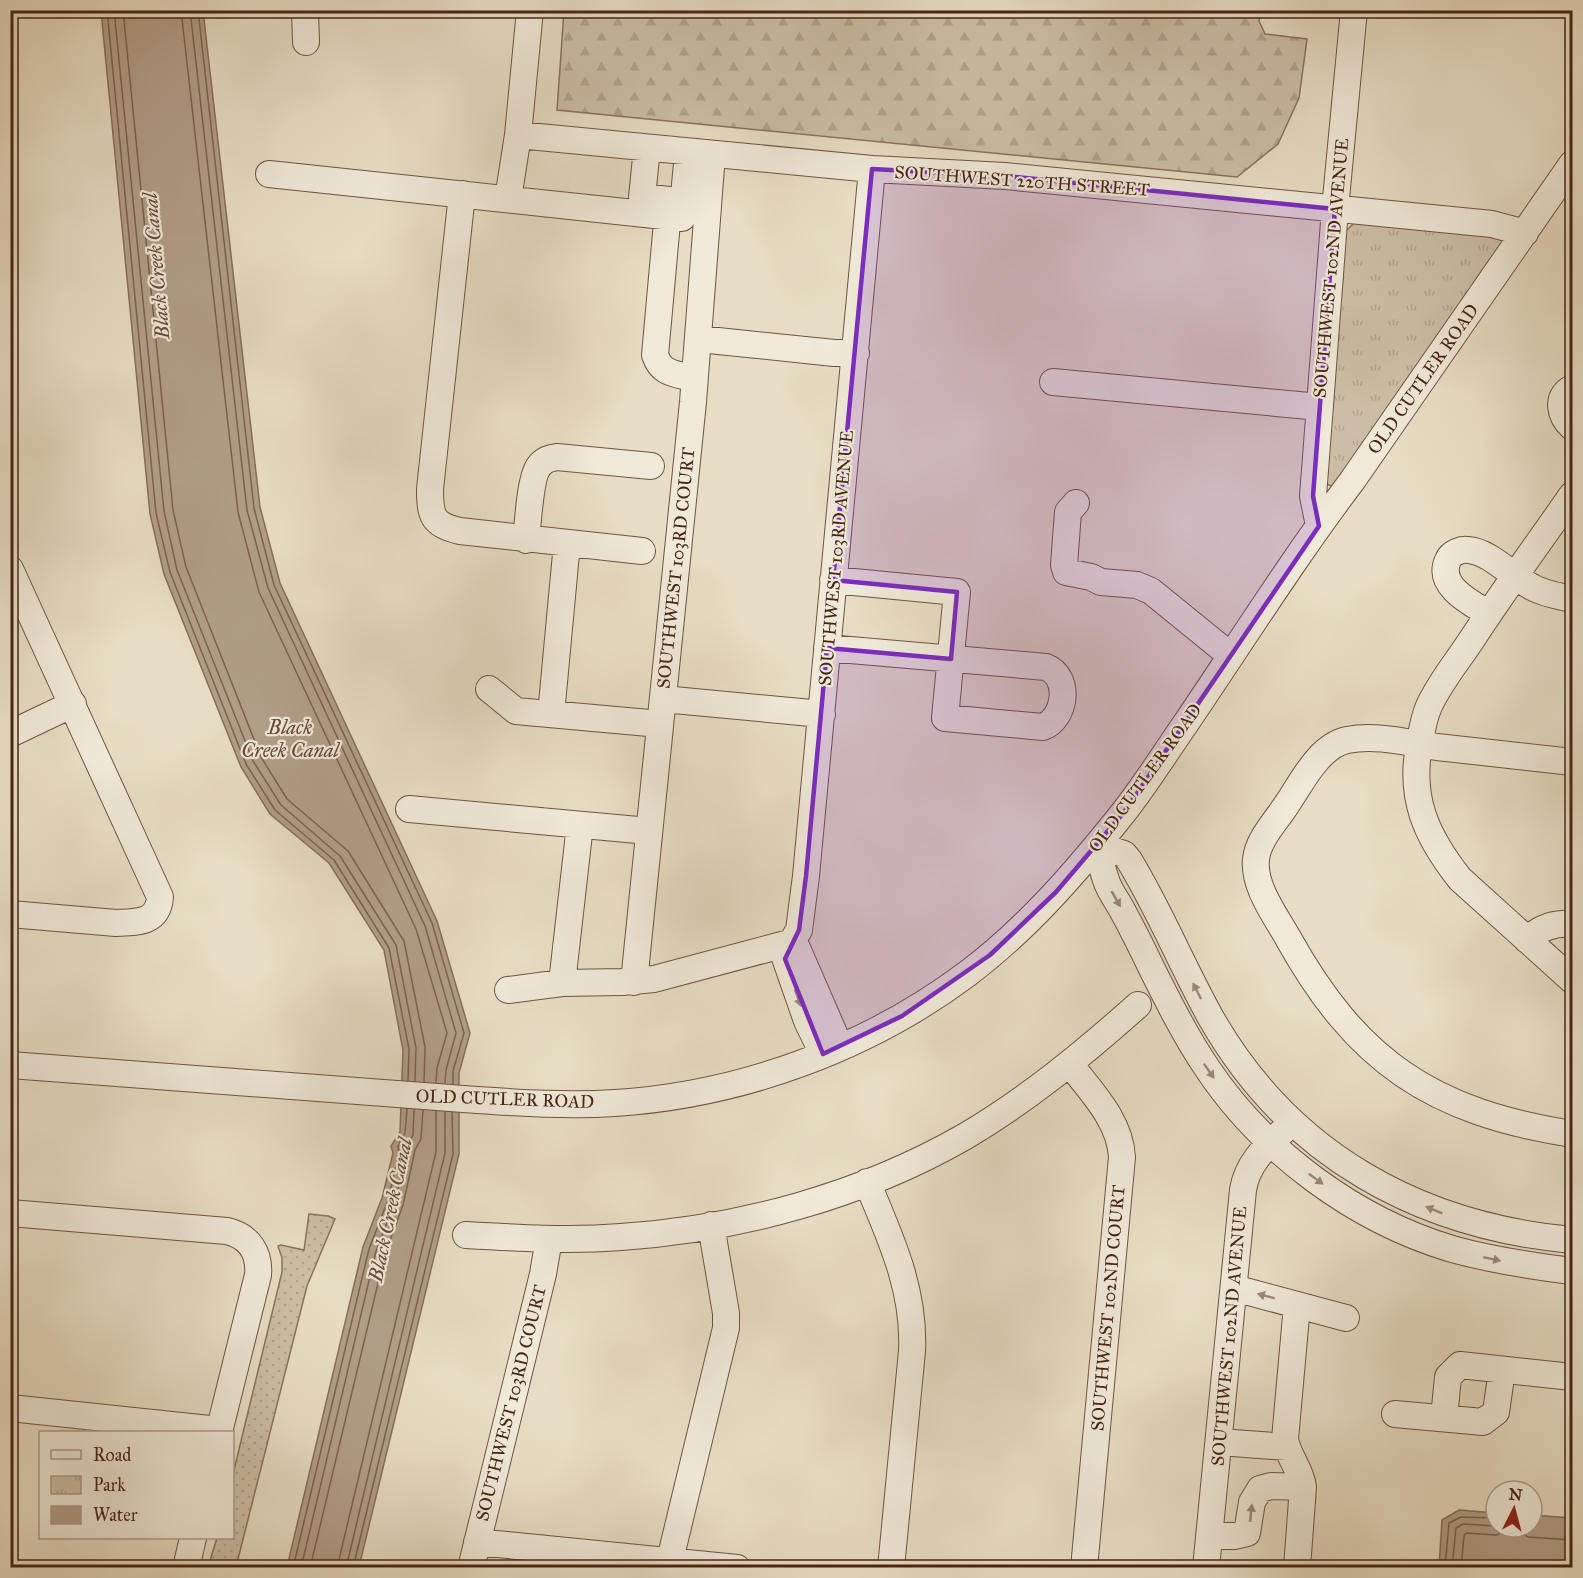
<svg xmlns="http://www.w3.org/2000/svg" width="1583" height="1578" font-family="'IM FELL Great Primer',serif">
<defs>
<pattern id="grass-dots" width="8" height="8" patternUnits="userSpaceOnUse" patternTransform="scale(1.5)"><rect width="8" height="8" fill="#ccbea6"/><path d="M2 2h.1M6 6h.1" fill="none" stroke="#b1a38e" stroke-width="1.8" stroke-linecap="round"/></pattern>
<pattern id="forest-firs" width="22" height="20" patternUnits="userSpaceOnUse" patternTransform="scale(1.5)"><rect width="22" height="20" fill="#ccbea6"/><path d="M5 1l3.5 6h-7zM16 11l3.5 6h-7z" fill="#b1a38e"/></pattern>
<pattern id="park-tufts" width="24" height="20" patternUnits="userSpaceOnUse" patternTransform="scale(1.5)"><rect width="24" height="20" fill="#ccbea6"/><path d="M3 7l-1-3M5 7V3M7 7l1-3M15 17l-1-3M17 17v-4M19 17l1-3" fill="none" stroke="#b1a38e"/></pattern>
</defs>
<rect width="100%" height="100%" fill="#e7ddc4"/>
<filter id="stains"><feTurbulence type="fractalNoise" baseFrequency=".00333" numOctaves="4"/><feColorMatrix values="0 0 0 0 .2 0 0 0 0 .09 0 0 0 0 .02 0 0 0 .5 -.17"/></filter>
<radialGradient id="worn" r=".72"><stop offset=".6" stop-color="#630" stop-opacity="0"/><stop offset="1" stop-color="#630" stop-opacity=".3"/></radialGradient>
<!-- grass -->
<path fill="url(#grass-dots)" stroke="#8a725d" stroke-width="1.5" d="M309 1214 328 1216 335 1219 307 1286 236 1567H208L217 1538H232L233 1474 282 1272V1258L278 1246 281 1245 304 1250Z"/>
<!-- forest -->
<path fill="url(#forest-firs)" stroke="#8a725d" stroke-width="1.5" d="M1261 11 1259 21 1265 34 1307 39 1299 98 1278 144 1237 177 557 110 564 11Z"/>
<!-- park -->
<path fill="url(#park-tufts)" stroke="#8a725d" stroke-width="1.5" d="M1355 222 1487 232 1500 238 1504 245 1334 487 1324 483 1346 231Z"/>
<!-- water -->
<path fill="#b19e88" stroke="#876e5a" stroke-width="1.5" d="M101 11H203L260 507 280 583 437 921 470 1033 459 1073V1154L359 1567H287L363 1247 382 1198 393 1153 391 1146 400 1132 403 1050 384 950 329 863 270 814 241 767 164 574 150 514Z
M1459 1510 1496 1513V1527H1532V1515L1572 1518V1567H1439L1442 1520Z"/>
<g fill="none" stroke-linecap="round" stroke-linejoin="round">
<!-- shore -->
<path stroke="#7c624e" stroke-width="1.5" d="M107 10 156 513 170 572 246 764 275 810 334 860 389 948 409 1049 408 1081
M114 10 164 511 177 570 253 761 281 805 340 856 396 945 416 1048 415 1081
M123 10 173 510 186 567 261 757 287 799 348 851 404 941 425 1047 424 1082
M181 10 238 512 259 592 416 929 447 1033 437 1068 436 1083
M190 10 247 510 268 588 425 926 456 1033 446 1070 445 1083
M198 10 254 508 274 585 432 923 464 1033 453 1071V1084
M293 1568 369 1249 388 1200 399 1154 398 1146 405 1133 407 1109
M301 1568 376 1251 395 1202 406 1156V1147L413 1135 414 1110
M310 1568 385 1254 403 1205 415 1150 421 1139 423 1110
M337 1568 436 1152V1111
M346 1568 445 1153V1112
M353 1568 453 1154 452 1112
M1445 1568 1449 1523 1461 1517 1496 1518
M1452 1568 1456 1528 1463 1524 1496 1526
M1461 1568 1464 1536 1466 1533 1496 1535 1513 1528 1528 1537 1572 1540"/>
<defs>
<path id="minor" d="M305 10 306 42
M518 135 872 169 1005 176 1492 224 1525 233
M647 148 642 197 669 200
M269 174 682 218 688 152
M462 194 430 489C430 515 432 525 460 531L642 551
M508 199 518 135 530 10
M669 200 655 355C660 370 669 373 684 376
M699 339 834 353H856
M1053 382 1320 407
M1572 388C1555 397 1560 416 1572 427
M1572 495C1540 541 1507 586 1476 633 1461 657 1441 680 1429 706 1424 717 1422 729 1420 741 1408 797 1426 836 1460 879L1572 980
M1076 503 1068 512 1064 565 1066 572 1091 577 1101 582 1137 585 1151 591 1231 656
M1319 526 1313 496 1335 209 1354 10
M526 540C528 524 530 475 540 465 545 459 551 458 557 457L651 466
M10 569 160 897C158 923 138 922 116 923L10 914
M1489 614C1471 603 1436 586 1448 560 1451 553 1461 549 1468 550 1489 551 1513 577 1532 587 1544 594 1559 596 1572 599
M827 648 1046 667C1071 677 1066 718 1043 727L945 718 957 592 833 580
M489 689 516 711 660 724
M663 699 822 714
M551 714 567 543
M10 734 73 704
M1572 762C1527 757 1482 752 1437 747 1409 743 1376 734 1347 740 1319 746 1302 782 1287 804 1277 820 1258 839 1256 859 1253 886 1275 915 1288 938 1357 1062 1432 1112 1572 1134
M409 809 649 831
M1097 845C1100 856 1102 869 1106 880 1109 890 1116 899 1121 908 1132 928 1142 948 1152 969 1169 1003 1186 1037 1207 1068 1263 1152 1355 1220 1452 1249 1492 1260 1531 1266 1572 1271
M1097 845 1124 854 1129 860C1160 911 1182 966 1211 1018 1289 1155 1419 1226 1572 1240
M1527 940C1541 927 1554 923 1572 924
M797 948 840 1047
M634 982 693 402 712 154
M562 983 580 825
M508 990 562 983 622 982 654 979 789 943
M823 1054 807 1021 784 955 799 930 806 876 872 169
M1070 1064C1091 1092 1120 1120 1122 1157L1084 1568
M10 1065 477 1100C523 1103 569 1106 615 1103 740 1095 867 1049 967 974 1027 929 1077 871 1123 813 1146 784 1165 753 1186 723 1241 642 1293 559 1352 481L1572 164
M867 1182C890 1237 915 1289 912 1351L891 1568
M10 1213 227 1231C249 1236 260 1253 258 1275L219 1432
M466 1235C518 1238 570 1241 621 1237 739 1229 861 1196 964 1137 1027 1100 1083 1054 1138 1005
M1234 1288 1346 1318
M10 1408 219 1430
M1395 1414 1483 1422 1496 1412 1502 1370
M1444 1418 1448 1377 1460 1365 1572 1377
M1219 1442 1287 1447
M1210 1536H1234L1247 1533 1252 1502 1260 1489 1271 1486 1303 1487
M477 1542 737 1568
M186 1568 193 1538
M471 1568 543 1274 549 1239
M668 1568 726 1328V1313L711 1225
M1206 1568 1243 1190C1247 1165 1263 1149 1282 1132
M1297 1568 1303 1487C1301 1469 1288 1457 1285 1439L1297 1305"/>
</defs>
<!-- minor casing -->
<use href="#minor" stroke="#705340" stroke-width="28"/>
<!-- minor -->
<use href="#minor" stroke="#efe9d9" stroke-width="26"/>
</g>
<!-- one-way arrows -->
<defs><path id="oneway-solid" d="M-6-.8H1V-3.2L6.5 0L1 3.2V.8H-6Z" transform="scale(1.5)"/></defs>
<g fill="#9c8776">
<use href="#oneway-solid" transform="translate(1116 899) rotate(60)"/>
<use href="#oneway-solid" transform="translate(1197 991) rotate(-117)"/>
<use href="#oneway-solid" transform="translate(798 998) rotate(70)"/>
<use href="#oneway-solid" transform="translate(1209 1071) rotate(55)"/>
<use href="#oneway-solid" transform="translate(1316 1179) rotate(36)"/>
<use href="#oneway-solid" transform="translate(1434 1210) rotate(-158)"/>
<use href="#oneway-solid" transform="translate(1492 1259) rotate(12)"/>
<use href="#oneway-solid" transform="translate(1266 1296) rotate(-165)"/>
<use href="#oneway-solid" transform="translate(1251 1513) rotate(-84)"/>
</g>
<!-- marked area -->
<path fill="#7b2cbf" fill-opacity="0.2" stroke="#7b2cbf" stroke-width="4.5" stroke-linejoin="round" d="M872 169 1005 176 1335 209 1313 496 1319 526 1125 811 1056 892 990 955 902 1016 823 1054 785 959 799 930 806 876 827 648 951 659 957 592 833 580Z"/>
<g text-anchor="middle" stroke-width="4.5" stroke-linejoin="round" paint-order="stroke">
<!-- street labels -->
<g font-size="18" fill="#482514" stroke="#efe9d9">
<text transform="translate(1022 181) rotate(4)" y="6">SOUTHWEST 220TH STREET</text>
<text transform="translate(1331 268) rotate(-85)" y="6">SOUTHWEST 102ND AVENUE</text>
<text transform="translate(1423 379) rotate(-55)" y="6">OLD CUTLER ROAD</text>
<text transform="translate(836 558) rotate(-85)" y="6">SOUTHWEST 103RD AVENUE</text>
<text transform="translate(676 568) rotate(-84)" y="6">SOUTHWEST 103RD COURT</text>
<text transform="translate(1145 778) rotate(-54)" y="6">OLD CUTLER ROAD</text>
<text transform="translate(505 1099) rotate(2)" y="6">OLD CUTLER ROAD</text>
<text transform="translate(1108 1308) rotate(-85)" y="6">SOUTHWEST 102ND COURT</text>
<text transform="translate(1229 1336) rotate(-85)" y="6">SOUTHWEST 102ND AVENUE</text>
<text transform="translate(511 1403) rotate(-76)" y="6">SOUTHWEST 103RD COURT</text>
</g>
<!-- water labels -->
<g font-size="20" font-style="italic" fill="#684937" stroke="#efe9d9">
<text transform="translate(156 266) rotate(-95)" y="7">Black Creek Canal</text>
<text x="290" y="734">Black<tspan x="290" dy="23">Creek Canal</tspan></text>
<text transform="translate(390 1210) rotate(-78)" y="7">Black Creek Canal</text>
</g>
</g>
<!-- margin -->
<rect width="1583" height="1578" fill="none" stroke="#e7ddc4" stroke-width="36"/>
<rect x="12" y="12" width="1559" height="1554" fill="none" stroke="#482514" stroke-width="3"/>
<rect x="18" y="18" width="1547" height="1542" fill="none" stroke="#482514" stroke-width="1.5"/>
<!-- legend -->
<rect x="39" y="1431" width="195" height="108" fill="#efe9d9" stroke="#ac9b8a" stroke-width="1.5"/>
<rect x="51" y="1450" width="30" height="9" fill="#efe9d9" stroke="#ac9b8a" stroke-width="1.5"/>
<text x="93" y="1461" font-size="18" fill="#482514">Road</text>
<rect x="51" y="1476" width="30" height="18" fill="url(#park-tufts)" stroke="#ac9b8a" stroke-width="1.5"/>
<text x="93" y="1491" font-size="18" fill="#482514">Park</text>
<rect x="51" y="1506" width="30" height="18" fill="#b19e88" stroke="#ac9b8a" stroke-width="1.5"/>
<text x="93" y="1521" font-size="18" fill="#482514">Water</text>
<!-- north arrow -->
<g transform="translate(1514 1509) rotate(6)"><circle r="28" fill="#efe9d9" stroke="#ac9b8a" stroke-width="1.5"/>
<path d="M0-4.5L10 22L0 15L-10 22Z" fill="#8f2418"/>
<text y="-9" font-size="16" font-weight="bold" text-anchor="middle" fill="#482514">N</text>
</g>
<rect width="100%" height="100%" filter="url(#stains)"/>
<rect width="100%" height="100%" fill="url(#worn)"/>
</svg>
